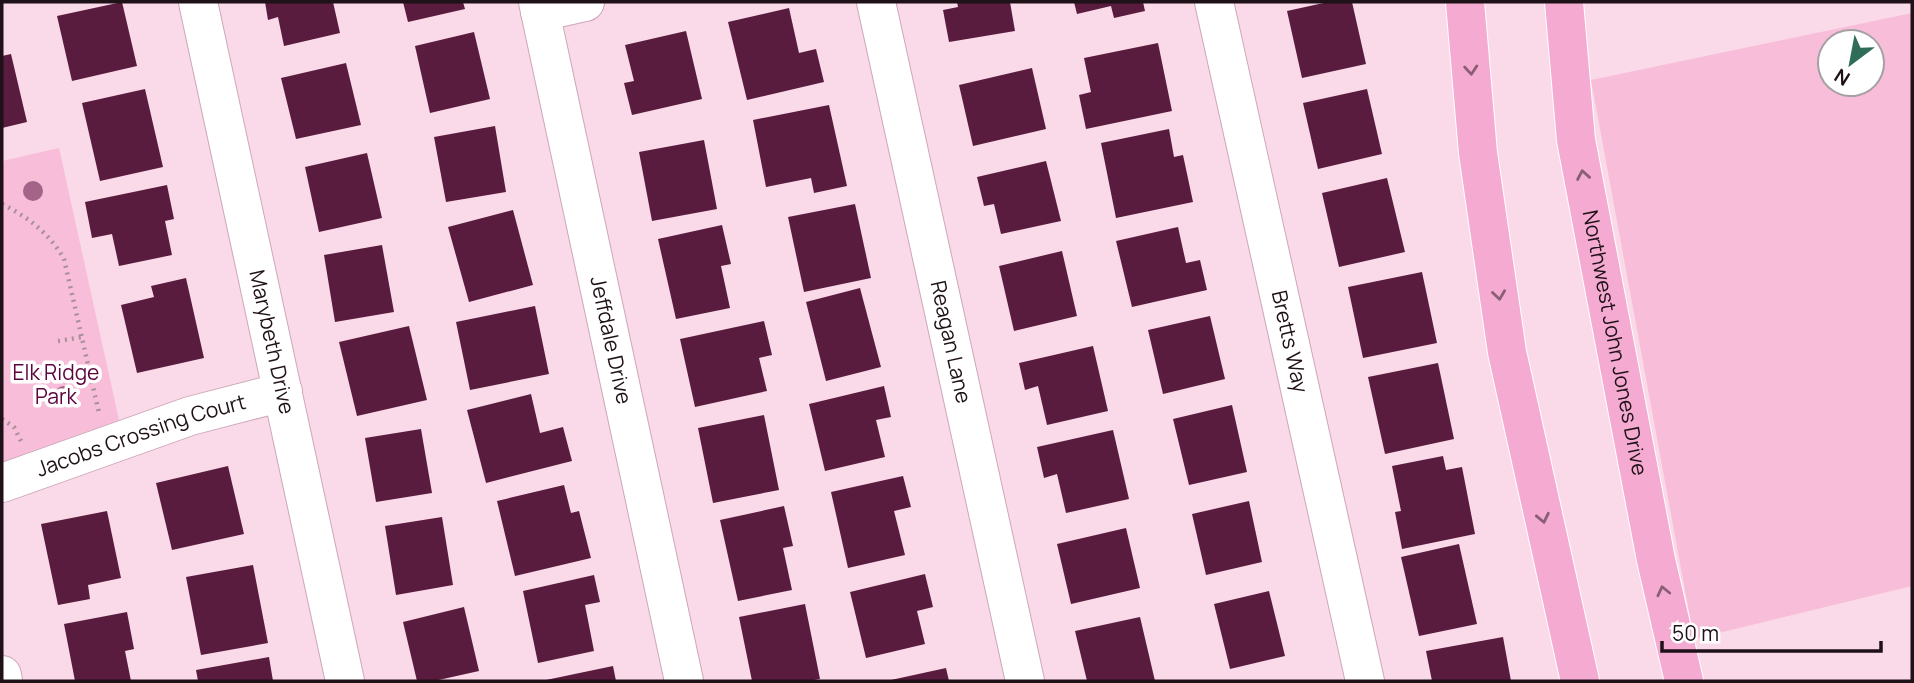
<svg xmlns="http://www.w3.org/2000/svg" width="1914" height="683" font-family="Manrope,sans-serif">
<rect width="100%" height="100%" fill="#fadae8"/>
<!-- green -->
<path fill="#f8bdd8" fill-rule="evenodd" d="M1912 13V586L1694 639 1591 80ZM1830 42H1872V84H1830Z
M59 148 119 420 2 462V161Z"/>
<!-- building -->
<path fill="#591c3e" d="M122 2 137 66 72 81 57 16Z
M265 2H333L340 33 284 46 278 17 268 20Z
M403 2H463L465 9 408 22Z
M957 2H1010L1015 31 949 42 943 10 958 7Z
M1074 2H1143L1145 11 1114 18 1111 6 1077 14Z
M1328 2H1352L1366 64 1302 78 1287 11Z
M789 8 799 53 816 49 824 82 747 100 728 22Z
M686 31 702 99 632 115 624 83 634 81 625 45Z
M474 32 490 99 430 113 415 46Z
M1158 43 1172 111 1086 129 1079 95 1091 92 1084 58Z
M11 54 27 122 2 128V56Z
M346 63 361 125 296 139 281 78Z
M1032 68 1046 129 973 146 959 85Z
M145 89 163 167 100 181 82 103Z
M1367 89 1382 154 1318 169 1303 103Z
M829 105 847 186 814 193 811 178 766 187 753 120Z
M495 126 506 192 446 202 434 137Z
M1169 129 1174 157 1183 155 1193 202 1116 218 1101 143Z
M704 140 717 209 652 221 639 152Z
M367 153 382 218 319 232 305 167Z
M1046 161 1061 221 1001 234 994 204 984 206 977 177Z
M1387 178 1405 252 1339 267 1322 193Z
M167 185 174 219 165 221 172 255 119 266 112 234 92 238 85 202Z
M855 204 871 278 804 292 788 217Z
M513 210 533 285 469 302 448 227Z
M722 225 731 264 721 266 730 308 676 319 658 239Z
M1178 227 1186 263 1200 260 1207 290 1132 307 1116 241Z
M382 245 394 312 335 322 324 255Z
M1062 251 1077 316 1014 331 999 266Z
M1422 272 1437 343 1363 358 1348 287Z
M186 278 204 358 137 373 121 305 154 297 151 286Z
M860 288 881 367 826 381 806 302Z
M535 306 549 374 470 390 456 322Z
M1210 316 1225 379 1163 394 1148 330Z
M764 321 772 355 759 358 767 391 695 407 680 339Z
M409 326 427 400 357 416 339 342Z
M1093 346 1108 411 1047 425 1038 386 1025 390 1019 363Z
M1438 363 1454 439 1385 454 1368 377Z
M884 386 891 417 876 420 885 457 825 471 809 404Z
M531 394 540 433 563 427 572 461 486 483 467 410Z
M1232 405 1247 472 1189 485 1173 419Z
M764 415 779 490 713 503 698 428Z
M421 429 432 493 376 502 365 438Z
M1113 430 1129 499 1066 513 1057 474 1044 478 1037 447Z
M1443 456 1446 470 1462 467 1475 534 1402 549 1395 512 1401 511 1392 466Z
M228 466 244 534 172 550 156 483Z
M903 476 911 507 894 511 905 555 848 568 831 492Z
M564 485 571 513 579 511 591 558 515 576 497 501Z
M1249 501 1262 562 1206 575 1192 514Z
M784 506 793 546 783 548 792 590 738 601 720 520Z
M107 511 121 578 88 585 90 599 58 605 41 524Z
M442 517 453 585 396 595 385 526Z
M1126 528 1140 588 1071 604 1057 544Z
M1459 544 1477 624 1419 636 1401 557Z
M253 565 268 643 201 655 186 577Z
M925 574 933 607 917 611 925 644 866 658 850 592Z
M594 575 600 602 585 605 594 651 538 663 523 591Z
M1269 591 1285 656 1230 669 1214 604Z
M805 604 820 679 808 681H752L739 617Z
M464 607 479 671 434 681H417L403 622Z
M127 612 134 649 125 651 131 681H75L64 624Z
M1140 617 1155 681H1087L1075 631Z
M1503 637 1511 681H1432L1426 651Z
M269 657 273 681H198L196 670Z
M613 666 616 681H546V680Z
M946 668 949 681H891V680Z"/>
<g fill="none" stroke-linecap="round" stroke-linejoin="round">
<defs>
<g id="minor">
<path id="s1" d="M198 2 345 681"/>
<path id="s2" d="M538 2 684 681"/>
<path id="s3" d="M876 2 1025 681"/>
<path id="s4" d="M1214 2 1365 681"/>
<path d="M540 12 585 2"/>
<path id="s5" d="M2 483 190 416 283 392"/>
<path d="M2 675 3 681"/>
</g>
<g id="major">
<path d="M1465 2 1478 153 1507 352 1580 681"/>
<path id="s6" d="M1564 2 1576 140 1656 560 1684 681"/>
</g>
</defs>
<!-- minor casing -->
<use href="#minor" stroke="#cda7b8" stroke-width="40"/>
<!-- major casing -->
<use href="#major" stroke="#fff" stroke-width="40"/>
<!-- path -->
<path stroke="#a9909b" stroke-width="4.5" stroke-dasharray="2 5" stroke-linecap="butt" d="M2 204C28 217 49 233 64 259L99 413
M58 341 82 337
M2 419 14 427 21 441"/>
<!-- minor -->
<use href="#minor" stroke="#fff" stroke-width="38"/>
<!-- major -->
<use href="#major" stroke="#f5abd1" stroke-width="38"/>
</g>
<!-- trees -->
<g fill="#a46489">
<circle cx="33" cy="191" r="10"/>
<circle cx="64" cy="396" r="10"/>
</g>
<!-- one-way arrows -->
<defs><path id="oneway-chevron" d="M-2-3.5L2.5 0L-2 3.5" fill="none" stroke-width="1.6" stroke-linecap="round" stroke-linejoin="round" transform="scale(1.75)"/></defs>
<g stroke="#8a5e74">
<use href="#oneway-chevron" transform="translate(1471 70) rotate(85)"/>
<use href="#oneway-chevron" transform="translate(1583 175) rotate(-100)"/>
<use href="#oneway-chevron" transform="translate(1499 295) rotate(82)"/>
<use href="#oneway-chevron" transform="translate(1543 518) rotate(78)"/>
<use href="#oneway-chevron" transform="translate(1663 591) rotate(-103)"/>
</g>
<g text-anchor="middle" stroke-width="7" stroke-linejoin="round" paint-order="stroke">
<!-- street labels -->
<g font-size="21" fill="#1f1118" stroke="#fff">
<text dy="7" stroke="none"><textPath href="#s1" startOffset="348">Marybeth Drive</textPath></text>
<text dy="7" stroke="none"><textPath href="#s2" startOffset="346">Jeffdale Drive</textPath></text>
<text dy="7" stroke="none"><textPath href="#s4" startOffset="348">Bretts Way</textPath></text>
<text dy="7" stroke="none"><textPath href="#s3" startOffset="348">Reagan Lane</textPath></text>
<text dy="7" stroke="none"><textPath href="#s6" startOffset="345">Northwest John Jones Drive</textPath></text>
<text dy="7" stroke="none"><textPath href="#s5" startOffset="147">Jacobs Crossing Court</textPath></text>
</g>
<!-- park labels -->
<g font-size="21" fill="#5d043c" stroke="#fff">
<text x="56" y="380">Elk Ridge<tspan x="56" dy="24">Park</tspan></text>
</g>
</g>
<!-- border -->
<rect width="1914" height="683" fill="none" stroke="#1f1118" stroke-width="7"/>
<!-- north arrow -->
<g transform="translate(1851 63) rotate(212)"><circle r="33" fill="#ffffff" stroke="#a5a0a3" stroke-width="2"/>
<path d="M0-5L12 26L0 18L-12 26Z" fill="#2f6d59"/>
<text y="-10" font-size="19" font-weight="bold" text-anchor="middle" fill="#1f1118">N</text>
</g>
<!-- scale -->
<path d="M1662 641v10h219v-10" fill="none" stroke="#1f1118" stroke-width="3.5"/>
<text x="1672" y="641" font-size="21" fill="#1f1118" stroke="#ffffff" stroke-width="5" paint-order="stroke">50 m</text>
</svg>
